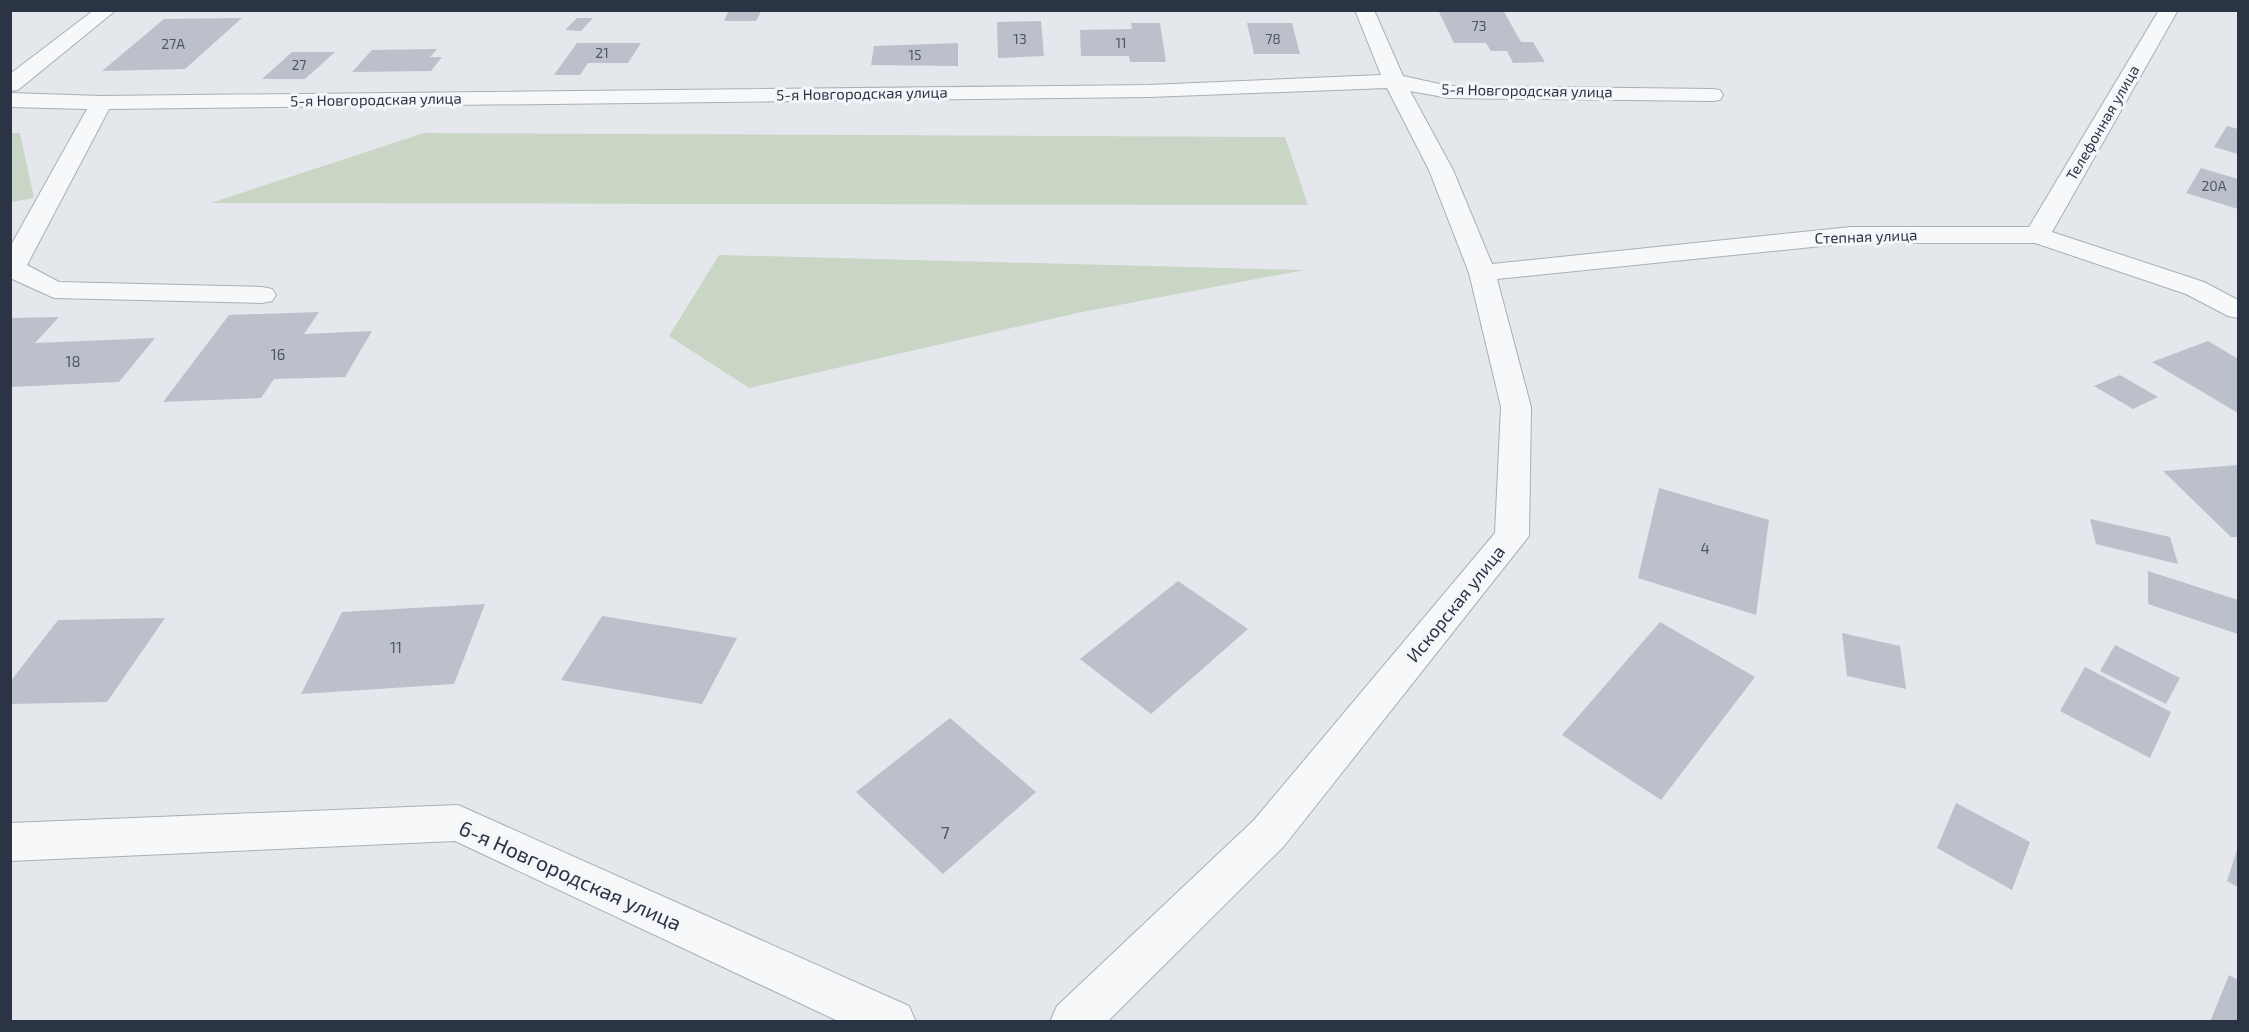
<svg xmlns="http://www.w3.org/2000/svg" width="2249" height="1032" font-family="'Exo 2',sans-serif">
<rect width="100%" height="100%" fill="#e4e7ec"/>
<!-- green -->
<path fill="#c9d6c5" d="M10 133H20L34 198 11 202Z
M424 133 1285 137 1308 205 211 203Z
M719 255 1304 270 1082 312 749 388 669 336Z"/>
<!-- building -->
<path fill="#bbc0ca" d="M729 10H762L756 21H724Z
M1438 10H1503L1521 42H1533L1545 62 1513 63 1507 51H1491L1486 43H1454Z
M242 18 185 69 102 71 164 19Z
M577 18H593L581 31 565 30Z
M1041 21 1044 56 998 58 997 22Z
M1131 23H1160L1166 62H1130L1129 56H1081L1080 30 1132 29Z
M1247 23H1292L1300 54H1254Z
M577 43H641L628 63H588L580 75H554Z
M958 43V66L871 65 874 46Z
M437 49 430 57H442L431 71 352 72 372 50Z
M292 52H335L305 79H262Z
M2227 126 2238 129V154L2214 147Z
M2201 168 2238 179V209L2186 193Z
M319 312 304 334 372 331 345 377 274 379 261 398 163 402 229 315Z
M59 317 35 343 155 338 119 382 10 387V318Z
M2208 341 2238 359V413L2152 362Z
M2120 375 2158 397 2133 409 2094 386Z
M2238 465V537H2231L2163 471Z
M1659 488 1769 520 1756 615 1638 578Z
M2090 519 2170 537 2178 564 2096 544Z
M2148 571 2238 600V634L2148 604Z
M1178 581 1248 629 1151 714 1080 659Z
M485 604 454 684 301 694 342 612Z
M602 616 737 638 702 704 561 680Z
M165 618 107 702 10 704V682L58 620Z
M1660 622 1755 677 1661 800 1562 735Z
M1842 633 1900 646 1906 689 1847 676Z
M2115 645 2180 678 2166 704 2100 671Z
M2085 667 2171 712 2150 758 2060 711Z
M950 718 1036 792 943 874 856 792Z
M1956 803 2030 842 2012 890 1937 848Z
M2238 847V887L2227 881Z
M2229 975 2238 980V1022H2210Z"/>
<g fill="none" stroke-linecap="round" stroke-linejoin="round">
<defs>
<path id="minor" d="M94 10H116L18 90 10 91V74Z
M1355 10H1374L1403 76 1449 86 1712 89 1720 90 1723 95 1720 100 1712 101 1449 98 1410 91 1453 170 1492 264 1851 227H2029L2159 10H2178L2052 232 2204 282 2238 300V318L2228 316 2186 294 2035 243H1851L1497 279 1531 407 1529 536 1284 846 1107 1022H1050L1057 1006 1254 820 1495 533 1501 407 1469 273 1429 170 1387 88 1149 97 109 109 27 265 59 282 262 287 272 289 276 295 272 301 262 303 54 298 10 278V247L87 109 10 107V93L101 96 1149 85 1381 75Z
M458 805 909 1006 916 1022H840L455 841 10 861V823Z"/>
</defs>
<!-- minor casing -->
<use href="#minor" stroke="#a9aeb7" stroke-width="2"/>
<!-- minor -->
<use href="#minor" fill="#f7f8fa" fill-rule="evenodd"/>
</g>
<g text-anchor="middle" stroke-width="6" stroke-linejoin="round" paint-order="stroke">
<!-- far-number labels -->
<g font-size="14" fill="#4f5766">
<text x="1479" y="31">73</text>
<text x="1020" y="44">13</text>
<text x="1273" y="44">78</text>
<text x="1121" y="48">11</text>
<text x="173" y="49">27А</text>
<text x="602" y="58">21</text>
<text x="915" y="60">15</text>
<text x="299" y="70">27</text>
<text x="2214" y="191">20А</text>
</g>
<!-- far-street labels -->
<g font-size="15" fill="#2b3445" stroke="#f4f6f9">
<text transform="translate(1527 91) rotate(1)" y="5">5-я Новгородская улица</text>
<text transform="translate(862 94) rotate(-1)" y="5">5-я Новгородская улица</text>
<text transform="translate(376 100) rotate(-1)" y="5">5-я Новгородская улица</text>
<text transform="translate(2103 123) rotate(-60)" y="5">Телефонная улица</text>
<text transform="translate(1866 237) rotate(-2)" y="5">Степная улица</text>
</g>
<!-- number labels -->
<g font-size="15" fill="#4f5766">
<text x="278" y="360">16</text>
<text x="73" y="367">18</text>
<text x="1705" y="554">4</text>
<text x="396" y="653">11</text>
</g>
<!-- street labels -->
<g font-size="18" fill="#2b3445" stroke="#f4f6f9">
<text transform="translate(1456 604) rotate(-51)" y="6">Искорская улица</text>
</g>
<!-- near-number labels -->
<g font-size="18" fill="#4f5766">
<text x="945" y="839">7</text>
</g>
<!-- near-street labels -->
<g font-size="21" fill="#2b3445" stroke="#f4f6f9">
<text transform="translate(570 876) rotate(24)" y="7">6-я Новгородская улица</text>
</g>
</g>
<!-- border -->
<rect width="2249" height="1032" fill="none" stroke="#2b3445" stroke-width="24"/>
</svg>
